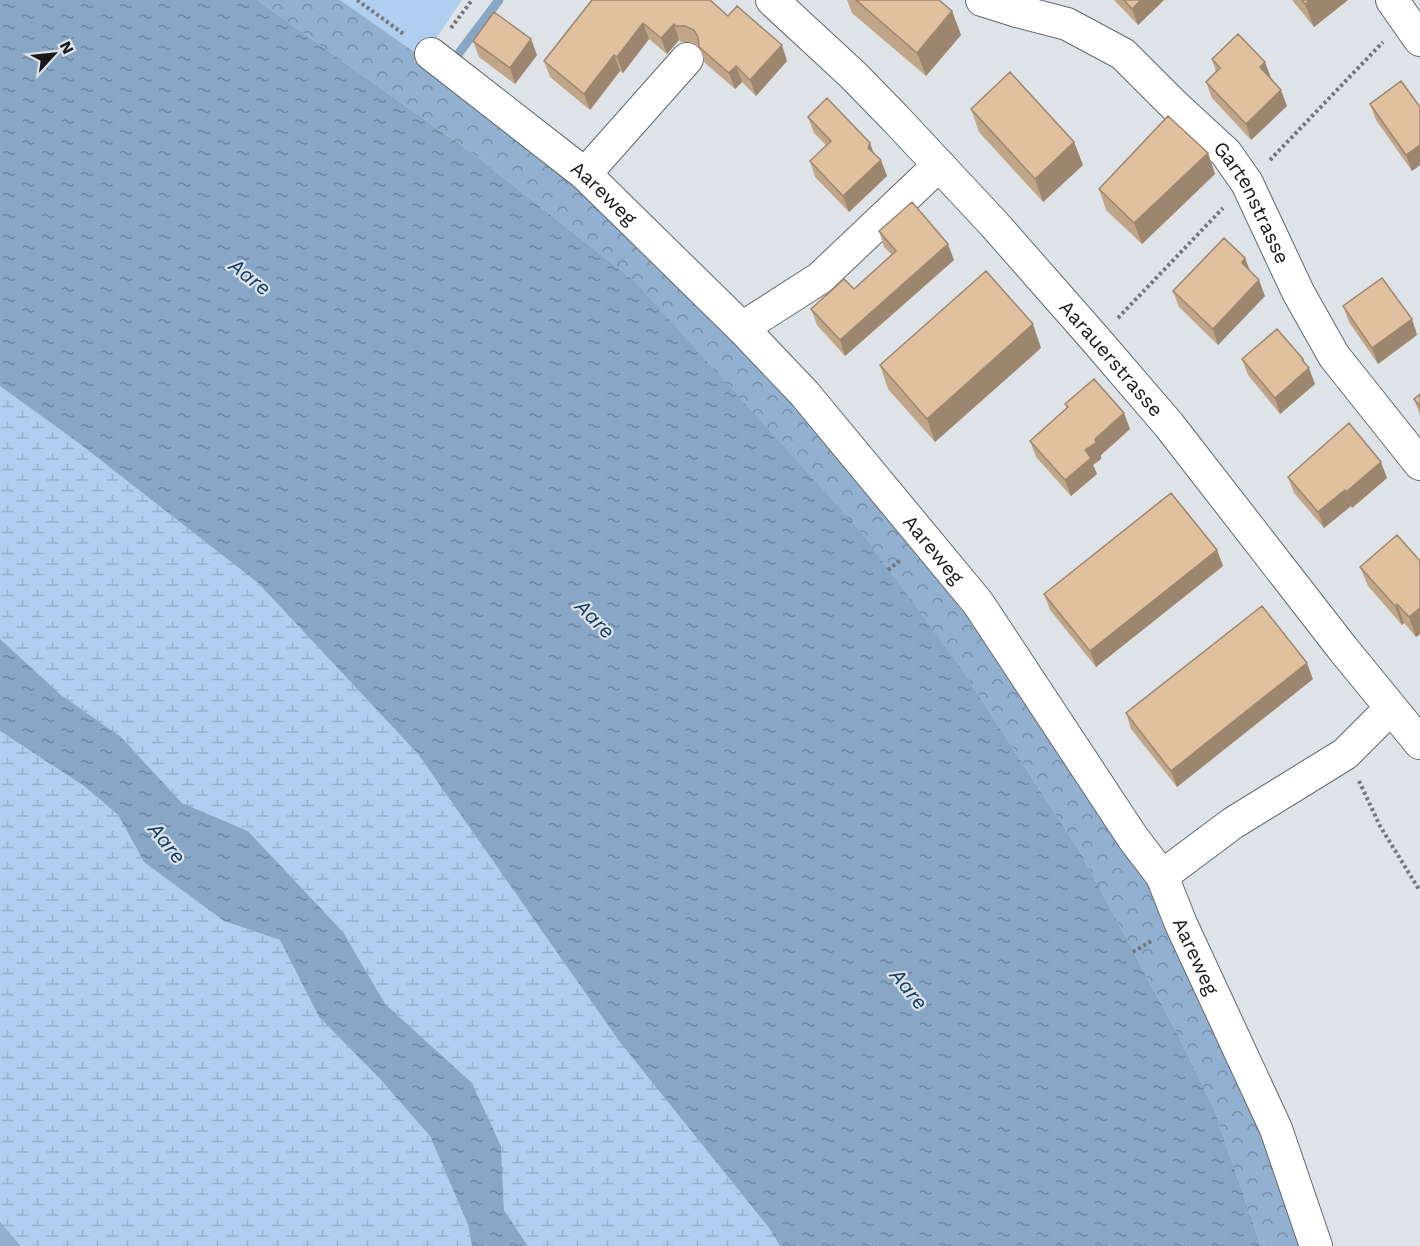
<svg xmlns="http://www.w3.org/2000/svg" width="1420" height="1246" font-family="'Work Sans',sans-serif">
<defs>
<pattern id="forest-crowns" width="20" height="18" patternUnits="userSpaceOnUse" patternTransform="scale(1.5)"><rect width="20" height="18" fill="#92b0d0"/><path d="M2 6a3 3 0 1 1 6 0M12 15a3 3 0 1 1 6 0" fill="none" stroke="#768ea8"/></pattern>
<pattern id="wetland-marsh" width="20" height="14" patternUnits="userSpaceOnUse" patternTransform="scale(1.5)"><rect width="20" height="14" fill="#b0ceef"/><path d="M1 5h8M5 5V1M11 12h8M15 12V8" fill="none" stroke="#97b0cc"/></pattern>
<pattern id="water-ripples" width="26" height="14" patternUnits="userSpaceOnUse" patternTransform="scale(1.5)"><rect width="26" height="14" fill="#88a6c6"/><path d="M2 4q2-2 4 0t4 0M15 11q2-2 4 0t4 0" fill="none" stroke="#6e86a0"/></pattern>
</defs>
<rect width="100%" height="100%" fill="#dee3e8"/>
<!-- green -->
<path fill="#b0ceef" d="M340 0H462L423 58Z"/>
<!-- forest -->
<path fill="url(#forest-crowns)" d="M257 0H340L423 58 586 189 729 327 967 614 1150 884 1267 1141 1302 1246H1261L1214 1109 1178 1035 1083 857 967 677 632 279 476 156Z
M0 1221 21 1246H0Z"/>
<!-- wetland -->
<path fill="url(#wetland-marsh)" d="M0 386 80 444 258 583 418 754 619 1041 769 1228 780 1246H528L504 1210 501 1146 472 1083 384 1004 343 932 248 831 182 803 121 737 61 695 0 639Z
M0 731 84 786 118 815 144 862 224 921 280 940 319 1017 380 1079 430 1136 468 1225 472 1246H21L0 1221Z"/>
<!-- water -->
<path fill="url(#water-ripples)" d="M0 0H257L476 156 632 279 860 531 967 677 1083 857 1178 1035 1214 1109 1261 1246H780L769 1228 619 1041 418 754 258 583 80 444 0 386Z
M0 639 61 695 121 737 182 803 248 831 343 932 385 1004 472 1083 501 1146 504 1210 528 1246H472L468 1225 430 1136 380 1079 319 1017 280 940 224 921 144 862 118 815 84 786 0 731Z"/>
<g fill="none" stroke-linecap="round" stroke-linejoin="round">
<!-- stream -->
<path stroke="#88a6c6" stroke-width="9" d="M456 57 499 0"/>
<defs>
<g id="minor">
<path id="s1" d="M772 0 853 75 895 118 994 224 1096 340 1169 425 1343 649 1420 743"/>
<path d="M982 0 1017 11 1023 0"/>
<path d="M1392 0 1420 40"/>
<path id="s2" d="M1017 11 1067 24 1123 54 1174 105 1226 153 1247 183 1298 292 1334 356 1420 464"/>
<path id="s3" d="M431 54 585 174 742 328 804 393 978 603 1133 838 1162 876 1181 924 1276 1129 1316 1246"/>
<path d="M585 174 687 59"/>
<path d="M742 328 820 278 939 165"/>
<path d="M1162 876 1233 823 1345 754 1391 708"/>
</g>
</defs>
<!-- minor casing -->
<use href="#minor" stroke="#64686c" stroke-width="34"/>
<!-- path -->
<path stroke="#73767a" stroke-width="4" stroke-dasharray="3 3" stroke-linecap="butt" d="M357 0 405 35
M451 28 472 0
M1270 160 1383 42
M1118 318 1223 208
M888 570 902 559
M1359 781 1380 826 1420 891
M1133 952 1153 940"/>
<!-- minor -->
<use href="#minor" stroke="#fff" stroke-width="32"/>
</g>
<!-- wall -->
<path fill="#c1a589" d="M590 0H710L728 16 787 61 756 96 742 82 735 89 705 63 699 46 691 42H681L679 40 667 54 649 39 623 73 620 71 590 110 550 77 544 61 591 1Z
M847 0H939L952 11 961 35 926 76 852 13Z
M1114 0H1164L1138 25Z
M1292 0H1348L1314 27Z
M531 39 537 55 515 84 479 57 473 41Z
M1212 59 1271 78 1287 106 1251 140 1212 98 1206 82 1216 72Z
M1370 104 1420 107V165L1412 171 1376 120Z
M971 109 1074 142 1083 165 1043 202 979 132Z
M808 117 874 153 887 176 849 212 815 177 810 161 826 145 814 133Z
M1208 153 1215 174 1142 244 1106 210 1099 189Z
M879 231 954 260 845 356 817 325 811 309 854 289 892 255 884 247Z
M1245 258 1250 271 1265 296 1218 345 1179 307 1173 291Z
M1343 306 1412 319 1417 335 1378 364 1349 322Z
M1041 348 935 442 888 389 880 365Z
M1242 359 1305 362 1315 384 1280 414 1248 375Z
M1420 394V415L1414 399Z
M1065 404 1130 429 1101 455V459L1093 465 1097 474 1071 496 1036 457 1030 441 1067 408Z
M1288 477 1387 478 1352 508 1351 506 1324 528 1294 493Z
M1217 550 1223 566 1096 667 1050 610 1044 594Z
M1420 561V634L1416 637 1404 623 1402 625 1368 586 1360 567Z
M1313 679 1177 787 1131 729 1126 713Z"/>
<!-- shaded-wall -->
<path fill="#9d866f" d="M1141 0H1164L1138 25 1132 9Z
M1310 0H1348L1314 27 1305 4Z
M952 11 961 35 926 76 917 53Z
M643 23 649 39 623 73 617 57Z
M674 24 679 40 667 54 661 38Z
M531 39 537 55 515 84 510 68Z
M782 45 787 61 756 96 750 80Z
M614 55 620 71 590 110 584 94Z
M1265 62 1271 78 1266 83 1260 67Z
M736 66 742 82 735 89 729 73Z
M1281 90 1287 106 1251 140 1246 124Z
M1074 142 1083 165 1043 202 1035 179Z
M870 143 876 159 868 148Z
M1420 145V165L1412 171 1406 155Z
M1208 153 1215 174 1142 244 1134 223Z
M881 160 887 176 849 212 843 196Z
M948 244 954 260 845 356 840 340Z
M1245 258 1251 274 1242 263Z
M1259 280 1265 296 1218 345 1213 329Z
M1412 319 1417 335 1378 364 1372 348Z
M1033 324 1041 348 935 442 927 419Z
M1303 359 1307 369 1309 368 1315 384 1280 414 1275 398Z
M1124 413 1130 429 1101 455V459L1093 465 1097 474 1071 496 1065 480 1085 450 1095 439Z
M1381 462 1387 478 1352 508 1346 492Z
M1345 490 1351 506 1324 528 1318 512Z
M1217 550 1223 566 1096 667 1090 651Z
M1397 604 1404 623 1402 625 1395 606Z
M1420 608V634L1416 637 1409 617Z
M1307 663 1313 679 1177 787 1171 771Z"/>
<!-- building -->
<path fill="#e0c09f" stroke="#9d866f" stroke-width="1.5" d="M592 0H710L728 16 737 6 782 45 750 80 736 66 729 73 699 47 698 37 694 30 685 26H676L674 24 661 38 643 23 617 57 614 55 584 94 544 61Z
M856 0H939L952 11 917 53Z
M1124 0H1141L1132 9Z
M1302 0H1310L1305 4Z
M494 12 531 39 510 68 473 41Z
M1238 34 1265 62 1260 67 1281 90 1246 124 1206 82 1220 68 1212 59Z
M1010 72 1074 142 1035 179 971 109Z
M1401 81 1420 107V145L1406 155 1370 104Z
M827 98 870 143 868 148 881 160 843 196 810 161 831 141 808 117Z
M1168 116 1208 153 1134 223 1099 189Z
M912 202 948 244 840 340 811 309 844 279 854 289 896 251 879 231Z
M1224 238 1245 258 1242 263 1259 280 1213 329 1173 291Z
M986 271 1033 324 927 419 880 365Z
M1382 278 1412 319 1372 348 1343 306Z
M1277 329 1303 359 1302 360 1309 368 1275 398 1242 359Z
M1094 379 1124 413 1095 439 1096 443 1085 450 1091 458 1065 480 1030 441 1068 407 1065 404Z
M1420 394V406L1414 399Z
M1349 423 1381 462 1346 492 1345 490 1318 512 1288 477Z
M1171 493 1217 550 1090 651 1044 594Z
M1397 535 1420 561V608L1409 617 1397 604 1395 606 1360 567Z
M1262 606 1307 663 1171 771 1126 713Z"/>
<g text-anchor="middle" stroke-width="4.5" stroke-linejoin="round" paint-order="stroke">
<!-- street labels -->
<g font-size="20" fill="#18191b" stroke="#dee3e8">
<text dy="7" stroke="none"><textPath href="#s3" startOffset="222">Aareweg</textPath></text>
<text dy="7" stroke="none"><textPath href="#s2" startOffset="314">Gartenstrasse</textPath></text>
<text dy="7" stroke="none"><textPath href="#s1" startOffset="494">Aarauerstrasse</textPath></text>
<text dy="7" stroke="none"><textPath href="#s3" startOffset="708">Aareweg</textPath></text>
<text dy="7" stroke="none"><textPath href="#s3" startOffset="1194">Aareweg</textPath></text>
</g>
<!-- water labels -->
<g font-size="21" font-style="italic" fill="#113e68" stroke="#dee3e8">
<text transform="translate(250 277) rotate(38)" y="7">Aare</text>
<text transform="translate(595 619) rotate(45)" y="7">Aare</text>
<text transform="translate(167 843) rotate(51)" y="7">Aare</text>
<text transform="translate(909 989) rotate(51)" y="7">Aare</text>
</g>
</g>
<!-- north arrow -->
<g transform="translate(54 54) rotate(63)" stroke="#dee3e8" stroke-width="4.5" paint-order="stroke">
<path d="M0-4.5L10 22L0 15L-10 22Z" fill="#18191b"/>
<text y="-9" font-size="16" font-weight="bold" text-anchor="middle" fill="#18191b">N</text>
</g>
</svg>
